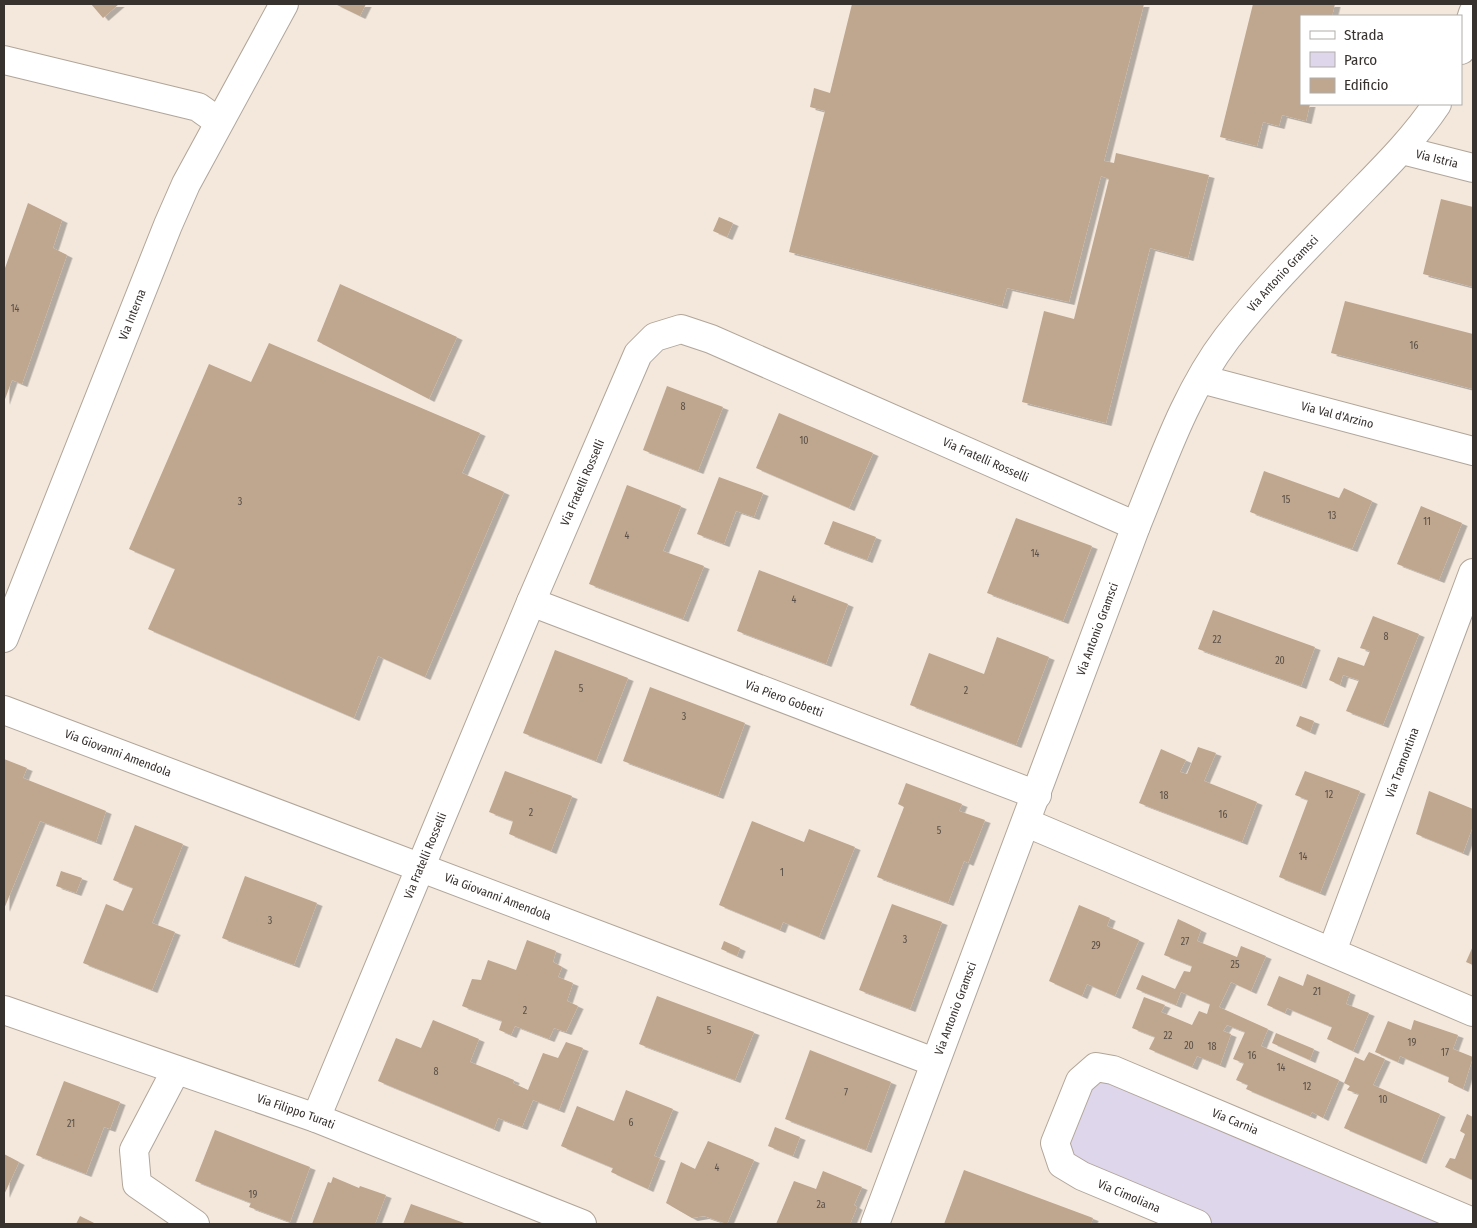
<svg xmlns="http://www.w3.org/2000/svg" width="1477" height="1228" font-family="'Fira Sans Condensed',sans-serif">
<defs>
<filter id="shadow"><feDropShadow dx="5.5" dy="3" stdDeviation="0" flood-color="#0004"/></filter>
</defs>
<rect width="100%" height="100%" fill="#f4e8dc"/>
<!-- green -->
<path fill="#ded6eb" d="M1096 1067 1473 1224H1197L1062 1164Z"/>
<!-- building -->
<path fill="#bea68f" filter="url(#shadow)" d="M91 4H119L103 18Z
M335 4H366L360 16Z
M852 4H1144L1104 161 1114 163 1116 153 1209 175 1188 258 1150 248 1106 423 1022 402 1044 311 1074 319 1109 179 1101 176 1069 302 1007 288 1002 306 789 252 825 111 810 107 814 88 830 93Z
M1253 4H1335L1332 16H1301V104H1310L1306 121 1282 115 1279 126 1263 122 1257 146 1220 137Z
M1441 199 1473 207V287L1423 274Z
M28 203 62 220 53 248 67 255 22 384 12 380 4 402V271Z
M719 217 733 223 727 237 713 231Z
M340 284 457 337 429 399 317 341Z
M1345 301 1473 334V389L1331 353Z
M269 343 480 433 462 473 504 492 425 677 378 656 354 718 148 629 175 569 129 549 209 364 251 382Z
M667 386 723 407 698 471 643 450Z
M779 413 873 453 849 508 756 468Z
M1264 471 1339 498 1344 488 1372 501 1352 549 1250 512Z
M719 477 763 493 754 517 736 511 724 544 697 534Z
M627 485 681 506 663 551 704 566 683 619 589 584Z
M1421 506 1462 523 1439 580 1397 564Z
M1016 518 1092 546 1063 621 987 593Z
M833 521 876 537 867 560 824 544Z
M759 570 848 604 826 664 737 631Z
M1213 610 1315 647 1301 686 1198 649Z
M1373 616 1419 634 1383 725 1346 711 1359 680 1343 675 1340 685 1329 680 1338 657 1364 666 1370 651 1360 648Z
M997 637 1049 657 1016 745 910 705 929 653 984 674Z
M555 650 628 678 596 761 523 733Z
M650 687 745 723 718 796 623 761Z
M1300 716 1314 721 1310 732 1296 726Z
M1198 747 1216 753 1204 781 1257 802 1242 842 1139 803 1161 749 1186 760 1180 772 1187 774Z
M4 759 27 768 23 778 106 811 96 842 40 821 4 909Z
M505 771 572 796 551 851 509 834 513 821 489 812Z
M1305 771 1360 791 1320 893 1279 877 1308 800 1295 795Z
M906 783 962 804 959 811 985 820 968 863 964 861 948 903 877 877 904 807 898 804Z
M1429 791 1473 809V826L1463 853 1416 834Z
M752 821 804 842 809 829 855 847 819 937 783 922 780 930 719 905Z
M135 825 183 844 152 923 175 932 152 990 83 963 106 904 123 911 133 888 113 880Z
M61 871 82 878 76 893 56 886Z
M245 876 317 903 294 965 222 938Z
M892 904 942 922 910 1009 859 990Z
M1079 905 1110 918 1107 926 1139 940 1115 996 1087 984 1082 996 1049 981Z
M1178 919 1201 930 1197 941 1237 957 1241 946 1266 956 1251 991 1231 982 1219 1007 1268 1029 1261 1046 1339 1080 1323 1118 1312 1112 1310 1116 1246 1089 1248 1085 1236 1080 1244 1063 1233 1059 1245 1032 1227 1025 1223 1031 1231 1034 1220 1065 1197 1056 1192 1067 1149 1049 1155 1037 1132 1028 1144 997 1165 1005 1161 1012 1192 1025 1199 1011 1207 1014 1210 1004 1181 992 1176 1005 1136 989 1142 975 1175 989 1184 971 1190 972 1192 966 1164 955Z
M527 940 556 951 553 962 562 967 558 977 573 983 567 1001 578 1006 566 1032 554 1028 549 1039 515 1026 511 1035 499 1030 502 1021 462 1006 472 979 481 980 488 960 516 970Z
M724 941 740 948 737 956 721 949Z
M1473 946V965L1466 962Z
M1307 974 1350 992 1346 1004 1369 1013 1353 1051 1327 1039 1332 1027 1287 1008 1285 1013 1267 1005 1279 976 1303 986Z
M657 996 754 1032 735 1080 639 1044Z
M433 1020 479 1039 470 1062 514 1080 513 1083 528 1090 543 1053 558 1058 566 1042 583 1048 559 1110 533 1100 522 1127 498 1118 494 1129 378 1081 396 1038 421 1048Z
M1414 1020 1458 1035 1453 1049 1473 1057 1463 1089 1448 1082 1449 1077 1400 1056 1398 1062 1375 1052 1388 1021 1411 1030Z
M1276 1033 1314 1049 1310 1060 1272 1043Z
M810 1050 891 1082 866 1150 785 1119Z
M1369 1052 1385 1059 1373 1085 1440 1114 1421 1161 1344 1128 1359 1094 1347 1090 1350 1086 1344 1083 1355 1057 1364 1061Z
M64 1081 120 1102 110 1129 104 1127 86 1174 36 1155Z
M626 1090 673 1109 654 1156 660 1158 648 1189 611 1172 613 1168 561 1146 577 1106 614 1121Z
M1467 1114 1473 1117V1180L1445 1167 1450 1158 1455 1159 1465 1134 1460 1131Z
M775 1127 800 1137 793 1156 768 1146Z
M215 1130 310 1167 290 1222 249 1207 251 1203 195 1181Z
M708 1141 754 1160 727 1224 704 1216 692 1218 666 1203 681 1162 695 1169Z
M4 1154 19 1162 4 1195Z
M964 1170 1093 1218 1091 1224H944Z
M823 1171 862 1187 854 1205 857 1207 850 1224H776L794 1181 816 1189Z
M333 1177 359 1188 360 1186 386 1195 375 1224H312L328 1182 331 1183Z
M411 1204 467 1224H403Z
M80 1216 96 1224H76Z"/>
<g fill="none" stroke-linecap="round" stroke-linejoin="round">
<defs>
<g id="minor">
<path d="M1461 50 1473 13"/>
<path d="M4 60 198 107 219 122"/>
<path id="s1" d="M1402 150 1473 168"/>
<path id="s2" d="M1201 379 1473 451"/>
<path id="s3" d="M531 602 1037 795"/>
<path id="s4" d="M4 638 168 225 186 184 284 4"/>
<path id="s5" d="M4 710 934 1062"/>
<path d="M1027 823 1473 1012"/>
<path id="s6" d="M1332 951 1473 573"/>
<path id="s7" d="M4 1010 316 1118 582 1224"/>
<path d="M176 1070 134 1150 137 1184 195 1224"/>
<path id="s8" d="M316 1118 531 602 638 354 655 337 681 329 711 339 1136 526"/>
<path id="s9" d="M875 1224 1136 526C1162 463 1185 393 1227 338 1265 289 1309 245 1352 201 1382 170 1413 140 1437 104"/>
<path id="s10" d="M1197 1224 1082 1176 1062 1164 1055 1143 1080 1081 1096 1067 1113 1070 1473 1222"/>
</g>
</defs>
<!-- minor casing -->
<use href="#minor" stroke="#b1a59a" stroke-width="30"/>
<!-- minor -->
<use href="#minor" stroke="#fff" stroke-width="28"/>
</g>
<g text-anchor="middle" stroke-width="4.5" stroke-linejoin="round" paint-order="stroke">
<!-- number labels -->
<g font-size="10" fill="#594f46">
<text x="15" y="312">14</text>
<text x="1414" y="349">16</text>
<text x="683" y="410">8</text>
<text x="804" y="444">10</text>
<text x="1286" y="503">15</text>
<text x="240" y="505">3</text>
<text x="1332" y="519">13</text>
<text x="1427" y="525">11</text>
<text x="627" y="539">4</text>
<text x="1035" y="557">14</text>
<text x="794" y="603">4</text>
<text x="1386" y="640">8</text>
<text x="1217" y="643">22</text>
<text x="1280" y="664">20</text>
<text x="581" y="692">5</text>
<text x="966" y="694">2</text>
<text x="684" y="720">3</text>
<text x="1329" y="798">12</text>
<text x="1164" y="799">18</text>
<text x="531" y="816">2</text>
<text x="1223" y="818">16</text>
<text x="939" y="834">5</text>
<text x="1303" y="860">14</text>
<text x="782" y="876">1</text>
<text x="270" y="924">3</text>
<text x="905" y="943">3</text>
<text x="1185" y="945">27</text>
<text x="1096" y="949">29</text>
<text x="1235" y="968">25</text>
<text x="1317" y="995">21</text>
<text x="525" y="1014">2</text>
<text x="709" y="1034">5</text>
<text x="1168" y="1039">22</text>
<text x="1412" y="1046">19</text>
<text x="1189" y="1049">20</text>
<text x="1212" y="1050">18</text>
<text x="1445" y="1056">17</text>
<text x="1252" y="1059">16</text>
<text x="1281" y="1071">14</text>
<text x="436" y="1075">8</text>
<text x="1307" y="1090">12</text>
<text x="846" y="1096">7</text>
<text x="1383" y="1103">10</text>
<text x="631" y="1126">6</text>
<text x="71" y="1127">21</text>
<text x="717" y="1171">4</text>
<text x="253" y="1198">19</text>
<text x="821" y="1208">2a</text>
</g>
<!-- street labels -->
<g font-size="12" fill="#37322e" stroke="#fff">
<text dy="4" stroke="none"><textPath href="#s1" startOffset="36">Via Istria</textPath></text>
<text dy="4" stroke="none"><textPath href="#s9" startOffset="1040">Via Antonio Gramsci</textPath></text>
<text dy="4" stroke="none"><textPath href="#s4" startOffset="348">Via Interna</textPath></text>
<text dy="4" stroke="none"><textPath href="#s2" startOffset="141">Via Val d'Arzino</textPath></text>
<text dy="4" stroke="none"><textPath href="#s8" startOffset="1212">Via Fratelli Rosselli</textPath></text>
<text dy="4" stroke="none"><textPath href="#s8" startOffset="689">Via Fratelli Rosselli</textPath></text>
<text dy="4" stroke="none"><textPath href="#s9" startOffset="635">Via Antonio Gramsci</textPath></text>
<text dy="4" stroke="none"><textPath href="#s3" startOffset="271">Via Piero Gobetti</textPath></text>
<text dy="4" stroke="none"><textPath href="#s5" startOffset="122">Via Giovanni Amendola</textPath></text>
<text dy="4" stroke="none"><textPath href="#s6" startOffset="201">Via Tramontina</textPath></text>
<text dy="4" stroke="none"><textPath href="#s8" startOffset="284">Via Fratelli Rosselli</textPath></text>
<text dy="4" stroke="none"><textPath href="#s5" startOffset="528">Via Giovanni Amendola</textPath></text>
<text dy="4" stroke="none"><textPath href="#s9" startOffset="230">Via Antonio Gramsci</textPath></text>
<text dy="4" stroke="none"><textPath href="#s7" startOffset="309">Via Filippo Turati</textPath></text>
<text dy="4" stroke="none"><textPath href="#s10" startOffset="408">Via Carnia</textPath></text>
<text transform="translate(1129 1196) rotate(23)" y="4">Via Cimoliana</text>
</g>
</g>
<!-- border -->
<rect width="1477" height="1228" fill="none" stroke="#37322e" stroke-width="10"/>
<!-- legend -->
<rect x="1300" y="15" width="162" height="90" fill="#ffffff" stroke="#afadab"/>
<rect x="1310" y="31" width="25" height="8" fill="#ffffff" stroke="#afadab"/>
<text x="1344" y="40" font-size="15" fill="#37322e">Strada</text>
<rect x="1310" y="52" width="25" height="15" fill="#ded6eb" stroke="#afadab"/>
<text x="1344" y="65" font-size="15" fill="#37322e">Parco</text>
<rect x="1310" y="78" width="25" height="15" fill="#bea68f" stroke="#afadab"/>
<text x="1344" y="90" font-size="15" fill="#37322e">Edificio</text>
</svg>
